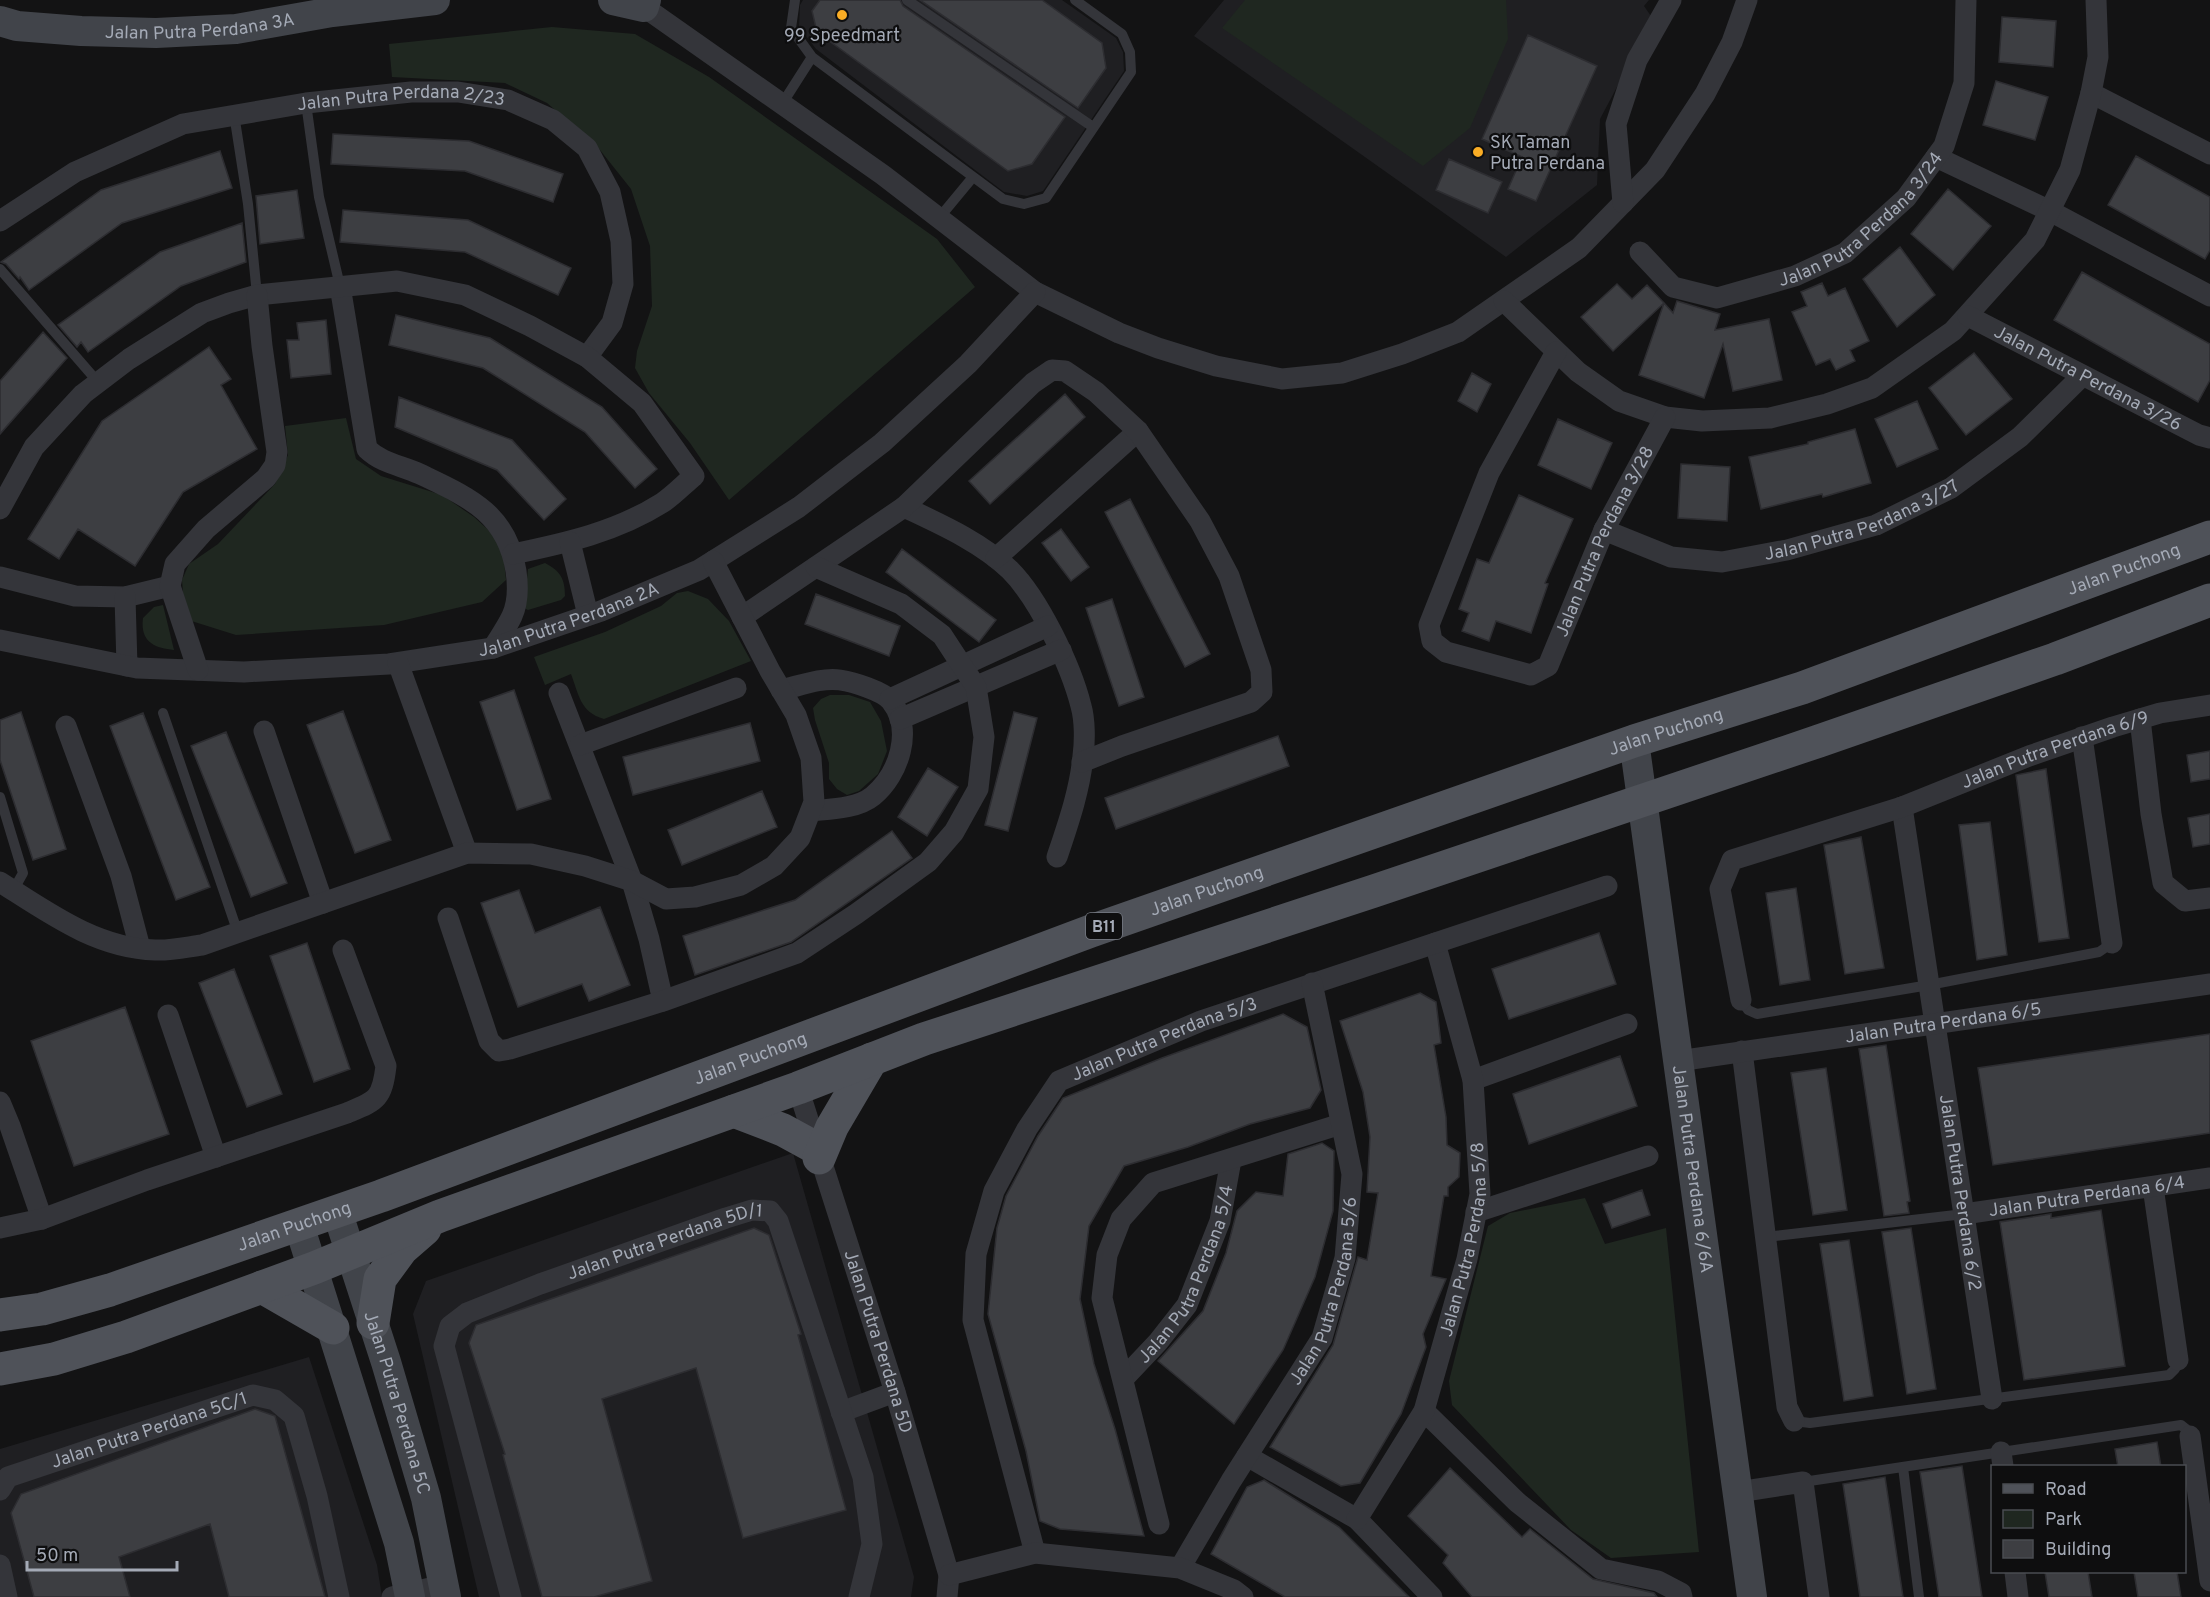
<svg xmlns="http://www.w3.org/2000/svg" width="2210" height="1597" font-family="Overpass,sans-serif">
<rect width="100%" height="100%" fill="#131314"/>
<!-- built -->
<path fill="#1f1f22" d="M803 0H1062L1116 38 1123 52 1124 71 1043 191 1027 196 1004 192 816 49 799 27 800 5Z
M1224 0H1649L1644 6 1653 19 1600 119 1597 185 1506 257 1194 36Z
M793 1153 914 1577 911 1597H479L413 1314 426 1281Z
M309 1357 377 1565 382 1597H0V1449Z"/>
<!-- green -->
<path fill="#1f2720" d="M1245 0H1506L1508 39 1470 128 1423 166 1222 28Z
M552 27 635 34 709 77 937 239 975 287 729 500 690 443 649 393 635 368 637 351 652 306 650 246 631 189 596 145 547 103 505 83 392 77 389 44Z
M346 418 356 459 381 476 442 495 474 517 495 536 503 552 506 580 482 602 384 625 236 635 185 619 182 580 189 564 218 544 275 484 288 455 285 426Z
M545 563C560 571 565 578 565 596L561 600 528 610 524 608 528 569Z
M688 591 708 599 729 621 751 661 604 719C580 712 579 695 571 674L545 685 534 657 605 632 661 606 677 593Z
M163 605 174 650C154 648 140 642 143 618L154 607Z
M830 695H849L870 702 881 721 887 751 878 774 859 791 847 795 837 789 829 779V763L815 720 813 708 821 699Z
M1585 1198 1605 1244 1666 1228 1699 1552 1611 1558 1571 1530 1452 1405 1449 1381 1488 1226 1510 1213Z"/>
<!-- building -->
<path fill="#3d3e42" stroke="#2d2d31" stroke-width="1.5" d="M820 0H900L903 6 1065 117 1032 164 1008 171 817 32 812 11Z
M920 0H1042L1102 43 1106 68 1078 108Z
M2002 17 2056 21 2053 67 1999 62Z
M1528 35 1597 66 1536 201 1508 189 1522 157 1482 139Z
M1996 81 2048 97 2035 140 1983 125Z
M333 134 469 141 563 174 553 202 465 171 331 164Z
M220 151 232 188 122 223 29 290 20 277 19 279 6 264 1 262 101 190Z
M2136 156 2210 197V250L2205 259 2108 205Z
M1449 159 1502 182 1488 213 1436 190Z
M1948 189 1991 226 1953 270 1911 234Z
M297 190 304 238 260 244 256 196Z
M343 210 468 220 571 268 558 295 465 252 340 242Z
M242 223 246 262 181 286 88 352 81 342 77 347 58 325 160 252Z
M1900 247 1935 295 1897 327 1863 279Z
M2082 272 2210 344V380L2198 402 2054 320Z
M1822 283 1828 296 1845 288 1869 341 1850 350 1855 361 1836 370 1830 359 1816 365 1792 312 1807 306 1801 292Z
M1617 284 1632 299 1647 285 1664 303 1613 351 1581 317Z
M1677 301 1720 314 1715 330 1769 319 1782 380 1733 391 1723 344 1704 398 1639 375 1664 303 1673 313Z
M396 315 490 338 602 407 657 469 635 488 585 432 483 368 389 345Z
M326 320 331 374 291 378 287 340H299L297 323Z
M43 332 67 358 0 434V381Z
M209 347 231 379 221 385 257 449 183 492 135 566 78 529 59 559 28 539 102 421Z
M1974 353 2012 399 1966 435 1929 388Z
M1472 373 1491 384 1477 412 1458 401Z
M1065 394 1085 417 990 504 969 481Z
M399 397 512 440 566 499 544 520 497 470 395 427Z
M1917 401 1938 449 1897 467 1875 419Z
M1558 419 1612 443 1591 489 1538 465Z
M1855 429 1871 483 1823 497 1822 494 1761 509 1749 457 1808 444V442Z
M1681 464 1730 467 1727 521 1678 518Z
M1519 495 1573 519 1545 583 1548 584 1531 633 1496 621 1489 641 1462 631 1469 613 1459 609 1477 559 1489 563Z
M1130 499 1210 654 1185 667 1105 512Z
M1061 529 1089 567 1071 581 1042 543Z
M902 549 996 620 979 642 886 572Z
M816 594 900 626 889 656 805 624Z
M1112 599 1144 697 1119 706 1086 608Z
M514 690 551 799 517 810 480 702Z
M343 711 391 840 355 853 307 725Z
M21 712 66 849 33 860 0 760V720Z
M1014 712 1037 718 1008 831 985 825Z
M143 713 210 887 176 900 110 726Z
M750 723 760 761 633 795 623 757Z
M226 732 287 883 251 897 191 746Z
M1278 736 1289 766 1116 829 1105 798Z
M2210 751V779L2191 782 2187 755Z
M928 768 958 787 927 836 898 817Z
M2046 769 2069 938 2039 942 2016 775Z
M762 791 777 827 682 865 668 830Z
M2210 814V844L2193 847 2188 818Z
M1990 822 2007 955 1977 960 1959 825Z
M892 831 912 858 791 942 695 975 683 936 795 900Z
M1861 837 1884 968 1845 974 1824 845Z
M1796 888 1810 980 1780 985 1766 893Z
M519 890 535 933 600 907 630 985 589 1001 582 984 518 1007 481 903Z
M1599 933 1616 984 1509 1019 1492 969Z
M307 943 350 1069 314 1082 270 956Z
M234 969 282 1094 247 1107 199 983Z
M1420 993 1436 1002 1441 1043 1434 1045 1446 1117 1447 1145 1460 1153 1459 1177 1448 1187V1196H1444L1431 1276 1446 1279 1423 1334 1426 1347 1401 1414 1360 1483 1341 1486 1270 1447 1333 1345 1358 1257 1367 1260 1378 1193 1367 1192 1370 1137 1363 1092 1340 1021Z
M125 1007 169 1134 74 1166 31 1041Z
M1283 1014 1307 1027 1321 1090 1310 1108 1250 1124 1188 1147 1124 1166 1089 1226 1080 1299 1094 1364 1115 1429 1144 1536 1060 1529 1040 1521 1026 1451 988 1314 997 1228 1006 1196 1038 1136 1063 1098 1162 1058Z
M2210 1034V1133L1993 1165 1978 1068Z
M1886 1045 1910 1201 1907 1202 1909 1213 1884 1216 1859 1049Z
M1620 1056 1637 1106 1529 1144 1513 1094Z
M1826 1068 1847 1210 1813 1215 1791 1073Z
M1322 1143 1334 1151 1333 1211 1315 1277 1283 1350 1234 1424 1158 1361 1203 1311 1226 1253 1237 1211 1256 1192 1283 1196 1288 1154Z
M1642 1190 1650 1215 1612 1228 1603 1204Z
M2101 1210 2125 1366 2024 1380 2000 1222 2051 1214V1218Z
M754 1228 769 1235 801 1334 798 1335 846 1510 743 1538 696 1368 602 1399 652 1581 594 1597H542L503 1455 505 1454 469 1343 476 1325Z
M1911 1228 1936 1389 1907 1394 1882 1232Z
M1849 1240 1873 1396 1844 1401 1820 1244Z
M255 1409 275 1416 325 1597H229L210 1524 119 1557 130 1597H34L11 1513 21 1494Z
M2157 1442 2161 1467H2118L2115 1449Z
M1962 1466 1982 1597H1939L1920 1472Z
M1450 1468 1522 1537 1530 1529 1593 1579 1654 1593 1657 1597H1472L1443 1563 1448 1555 1408 1516Z
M1885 1477 1903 1597H1860L1843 1484Z
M1264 1480 1339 1527 1409 1597H1285L1211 1554 1247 1487Z
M2045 1572H2088L2092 1597H2049Z
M2134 1572H2177L2181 1597H2138Z"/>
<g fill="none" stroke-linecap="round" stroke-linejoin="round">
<!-- lane -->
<path stroke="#34353a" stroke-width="10" d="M795 0 791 28 812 57 1003 199 1024 204 1046 198 1131 72 1130 52 1122 34 1075 0
M907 0 1093 127
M306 103 319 197 340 286
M782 104 812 57
M234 114 248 204 257 295
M939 218 973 177
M0 269 97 381
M163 713 238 933
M0 797 23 873 13 891
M1741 1000 1748 1010 1757 1014 1929 985 2099 952 2112 943
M1766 1237 1964 1214
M1794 1421 1810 1423 2169 1375 2175 1369 2178 1360
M1903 1467 1919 1597
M1803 1482 2181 1425 2186 1429 2190 1436"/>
<!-- street -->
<g stroke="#34353a" stroke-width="21">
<path d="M644 7 883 175 1035 292 1119 333 1158 348 1216 366 1282 379 1342 373 1402 354 1458 332 1579 248 1655 170 1705 94 1732 42 1747 0"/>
<path d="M2091 93 2210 154"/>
<path d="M1936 157 2050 211 2210 296"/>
<path d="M1623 203 1616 124 1637 60 1671 0"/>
<path id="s1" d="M0 221 75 172 183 124 306 103 411 92H458L508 100 553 120 587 148 610 192 621 241 623 284 612 323 587 357"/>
<path id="s2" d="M1640 252 1673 287 1717 298 1795 276 1845 253 1906 198 1944 146 1964 83 1966 0"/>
<path d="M340 286 367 449C383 464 401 465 420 474 468 497 507 513 516 571 518 585 518 603 512 616 507 627 499 638 493 648"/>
<path d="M1504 301 1578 372 1619 401 1665 417 1702 421 1770 418 1827 404 1872 388 1953 331 2035 240 2070 170 2091 93 2098 57 2096 0"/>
<path id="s3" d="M1968 316 2199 435 2210 438"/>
<path id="s4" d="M1556 352 1489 473 1429 625 1432 641 1446 652 1531 675 1548 666 1604 530 1665 417"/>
<path d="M904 507C940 524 981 542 1010 570 1039 599 1071 666 1081 706 1085 720 1085 741 1083 756 1080 790 1068 824 1057 857"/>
<path d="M0 509 34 447 83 394 129 359 202 313 229 303 257 295 397 281 465 295 530 326 587 357 642 403 694 476C683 485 673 496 662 503 616 532 566 543 513 554"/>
<path id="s5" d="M1604 530 1671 557 1722 562 1787 550 1876 525 1951 488 2020 437 2082 376"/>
<path d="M570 542 588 615"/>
<path d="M996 558 1138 431"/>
<path d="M0 577 75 596 125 597 170 586"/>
<path d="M125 597 127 666"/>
<path d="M742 617 904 507 1033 383 1052 370 1065 371 1096 392 1138 431 1200 521 1229 576 1261 670 1262 692 1251 702 1122 746 1082 762"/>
<path id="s6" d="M0 640 137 668 244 672 389 664 493 648 601 611 699 570 799 507 882 443 968 364 1035 292"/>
<path d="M398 663 467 853"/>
<path d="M198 670 170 586 175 564 206 529 266 478 275 465 277 452 262 346 257 295"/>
<path d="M781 690C799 686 822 677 840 680 853 682 883 691 891 701 914 730 899 774 873 796 857 809 830 809 811 811"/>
<path d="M559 693 632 881 649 939 663 1001"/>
<path d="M890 699 1048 626"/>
<path d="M900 719 1061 650"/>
<path d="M2140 719 2151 814 2163 883 2185 901 2210 898"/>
<path d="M66 726 121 876 140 948"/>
<path d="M264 731 323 903"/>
<path d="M2082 737 2112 943"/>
<path d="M580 745 736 688"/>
<path id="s7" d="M1902 807 1992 1399"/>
<path d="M0 882C49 913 96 948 155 950 170 951 187 947 202 945L467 853 531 854 585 866 632 881 666 899 695 897 741 885 774 866 800 838 814 802 811 758 796 715 770 671 713 561"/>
<path d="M448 918 489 1041 499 1051 510 1049 663 1001 797 953 856 914 928 862 954 832 978 789 984 737 976 687 942 635 901 604 816 567"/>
<path id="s8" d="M1741 1000 1720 889 1732 860 1902 807 2029 756 2113 727 2160 713 2210 705"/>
<path d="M168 1015 216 1157"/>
<path d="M1742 1051 1787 1407 1794 1421"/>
<path id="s9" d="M1678 1061 2210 984"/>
<path d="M1473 1080 1627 1024"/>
<path id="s10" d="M798 1088 895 1392 949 1575 947 1597"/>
<path d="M0 1102 10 1126 42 1219"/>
<path d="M2153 1187 2178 1360"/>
<path d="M1476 1212 1648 1156"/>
<path id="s11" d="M1964 1214 2210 1178"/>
<path d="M0 1228 42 1219 147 1180 347 1113C376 1101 382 1100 386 1066L343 950"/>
<path id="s12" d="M1124 1378 1158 1342 1187 1305 1220 1221 1231 1160"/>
<path d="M1424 1411 1517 1502 1601 1569 1658 1581 1681 1593 1682 1597"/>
<path d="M841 1412 895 1392"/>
<path d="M2190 1436 2210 1581"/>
<path d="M2001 1452 2003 1466"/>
<path d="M1247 1456 1357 1519 1432 1597"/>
<path id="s13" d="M0 1490 8 1477 253 1395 275 1400 294 1416 317 1496 339 1597"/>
<path d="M1738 1492 1803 1482 1819 1597"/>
<path id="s14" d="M1357 1519 1424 1411 1467 1259 1480 1194 1473 1080 1435 943"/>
<path d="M1159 1524 1102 1298 1107 1255 1121 1219 1153 1183 1341 1124"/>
<path id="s15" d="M1035 1553 973 1320 976 1254 994 1191 1027 1129 1059 1081 1201 1021 1607 886"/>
<path d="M0 1565 7 1597"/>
<path id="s16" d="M1180 1568 1231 1481 1322 1338 1345 1258 1352 1174 1312 983"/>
<path d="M2015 1572 2018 1597"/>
<path d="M949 1575 1035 1553 1180 1568 1234 1590 1243 1597"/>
<path d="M392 1597 443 1585"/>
<path id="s17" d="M511 1597 444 1346 450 1326 467 1313 540 1284 726 1218 752 1210 770 1211 778 1221 863 1477 872 1544 859 1597"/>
</g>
<!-- secondary -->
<g stroke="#41444a" stroke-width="30">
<path d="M613 0 644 7 646 0"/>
<path id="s18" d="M0 21 17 26 81 31 156 33 236 29 332 12 435 0"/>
<path id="s19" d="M1634 741 1752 1597"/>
<path id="s20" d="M337 1211 386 1362 426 1498 446 1597"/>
<path d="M299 1225 399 1543 410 1597"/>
</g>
<!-- primary -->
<g stroke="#4f5259" stroke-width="33">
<path d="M734 1111 783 1130 816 1148"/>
<path d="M819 1158 832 1127 872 1059"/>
<path d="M262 1287 333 1328"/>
<path id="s21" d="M0 1315 42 1309 110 1290 381 1196 1091 931 1634 741 1802 688 2210 537"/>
<path d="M373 1323 380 1279 402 1249 425 1229"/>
<path d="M0 1369 54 1359 126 1337 314 1268 440 1216 798 1088 924 1039 1374 891 1819 741 2055 659 2210 600"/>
</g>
</g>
<!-- markers -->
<g fill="#faad25" stroke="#0e0e0f" stroke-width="2">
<circle cx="842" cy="15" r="6"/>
<circle cx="1478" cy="152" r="6"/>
</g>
<g text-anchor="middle" stroke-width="4.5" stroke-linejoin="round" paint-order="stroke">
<!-- shield labels -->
<rect fill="#0e0e0f" stroke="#777b84" stroke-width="1.5" x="1086" y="913" width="36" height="26" rx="4.5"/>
<g font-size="16" font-weight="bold" fill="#a4aab6">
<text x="1104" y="932">B11</text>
</g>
<!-- street labels -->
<g font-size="18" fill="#a4aab6" stroke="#0e0e0f">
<text dy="6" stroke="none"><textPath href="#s18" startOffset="201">Jalan Putra Perdana 3A</textPath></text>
<text dy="6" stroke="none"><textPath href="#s1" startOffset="428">Jalan Putra Perdana 2/23</textPath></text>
<text dy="6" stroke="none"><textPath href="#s2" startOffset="262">Jalan Putra Perdana 3/24</textPath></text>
<text dy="6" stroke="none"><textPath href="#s3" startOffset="135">Jalan Putra Perdana 3/26</textPath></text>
<text dy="6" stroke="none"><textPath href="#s5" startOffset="270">Jalan Putra Perdana 3/27</textPath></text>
<text dy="6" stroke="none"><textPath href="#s4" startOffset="580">Jalan Putra Perdana 3/28</textPath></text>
<text dy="6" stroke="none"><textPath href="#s21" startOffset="2252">Jalan Puchong</textPath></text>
<text dy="6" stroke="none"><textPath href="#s6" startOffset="578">Jalan Putra Perdana 2A</textPath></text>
<text dy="6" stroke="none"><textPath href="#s21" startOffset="1766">Jalan Puchong</textPath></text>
<text dy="6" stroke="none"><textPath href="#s8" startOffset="486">Jalan Putra Perdana 6/9</textPath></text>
<text dy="6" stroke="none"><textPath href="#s21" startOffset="1280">Jalan Puchong</textPath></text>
<text dy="6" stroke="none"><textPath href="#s9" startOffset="268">Jalan Putra Perdana 6/5</textPath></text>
<text dy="6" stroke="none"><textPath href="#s15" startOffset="614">Jalan Putra Perdana 5/3</textPath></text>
<text dy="6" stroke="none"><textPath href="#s21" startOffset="794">Jalan Puchong</textPath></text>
<text dy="6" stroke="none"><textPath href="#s19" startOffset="432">Jalan Putra Perdana 6/6A</textPath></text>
<text dy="6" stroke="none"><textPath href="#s7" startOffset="390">Jalan Putra Perdana 6/2</textPath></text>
<text dy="6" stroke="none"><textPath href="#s11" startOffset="124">Jalan Putra Perdana 6/4</textPath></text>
<text dy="6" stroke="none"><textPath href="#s21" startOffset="308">Jalan Puchong</textPath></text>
<text dy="6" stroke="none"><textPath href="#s14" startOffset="304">Jalan Putra Perdana 5/8</textPath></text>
<text dy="6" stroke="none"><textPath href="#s17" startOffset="513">Jalan Putra Perdana 5D/1</textPath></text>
<text dy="6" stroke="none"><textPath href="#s12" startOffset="124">Jalan Putra Perdana 5/4</textPath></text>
<text dy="6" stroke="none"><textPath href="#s16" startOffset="316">Jalan Putra Perdana 5/6</textPath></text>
<text dy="6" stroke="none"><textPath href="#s10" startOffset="266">Jalan Putra Perdana 5D</textPath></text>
<text dy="6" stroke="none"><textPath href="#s20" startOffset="201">Jalan Putra Perdana 5C</textPath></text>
<text dy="6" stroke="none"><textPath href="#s13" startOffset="164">Jalan Putra Perdana 5C/1</textPath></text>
</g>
<!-- poi labels -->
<g font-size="18" fill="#a4aab6" stroke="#0e0e0f">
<text x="842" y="41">99 Speedmart</text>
<text x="1490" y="148" text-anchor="start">SK Taman<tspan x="1490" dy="21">Putra Perdana</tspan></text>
</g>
</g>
<!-- legend -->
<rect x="1991" y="1465" width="195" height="108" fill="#0e0e0f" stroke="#4a4c52" stroke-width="1.5"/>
<rect x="2003" y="1484" width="30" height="9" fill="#4f5259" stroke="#4a4c52" stroke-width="1.5"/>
<text x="2045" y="1495" font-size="18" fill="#a4aab6">Road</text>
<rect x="2003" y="1510" width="30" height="18" fill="#1f2720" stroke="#4a4c52" stroke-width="1.5"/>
<text x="2045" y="1525" font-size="18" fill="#a4aab6">Park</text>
<rect x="2003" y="1540" width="30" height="18" fill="#3d3e42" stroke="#4a4c52" stroke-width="1.5"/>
<text x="2045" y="1555" font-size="18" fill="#a4aab6">Building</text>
<!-- scale -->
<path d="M27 1561v9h150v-9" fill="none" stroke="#a4aab6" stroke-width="3"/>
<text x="36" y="1561" font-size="18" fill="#a4aab6" stroke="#0e0e0f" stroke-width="4.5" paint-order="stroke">50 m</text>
</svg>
